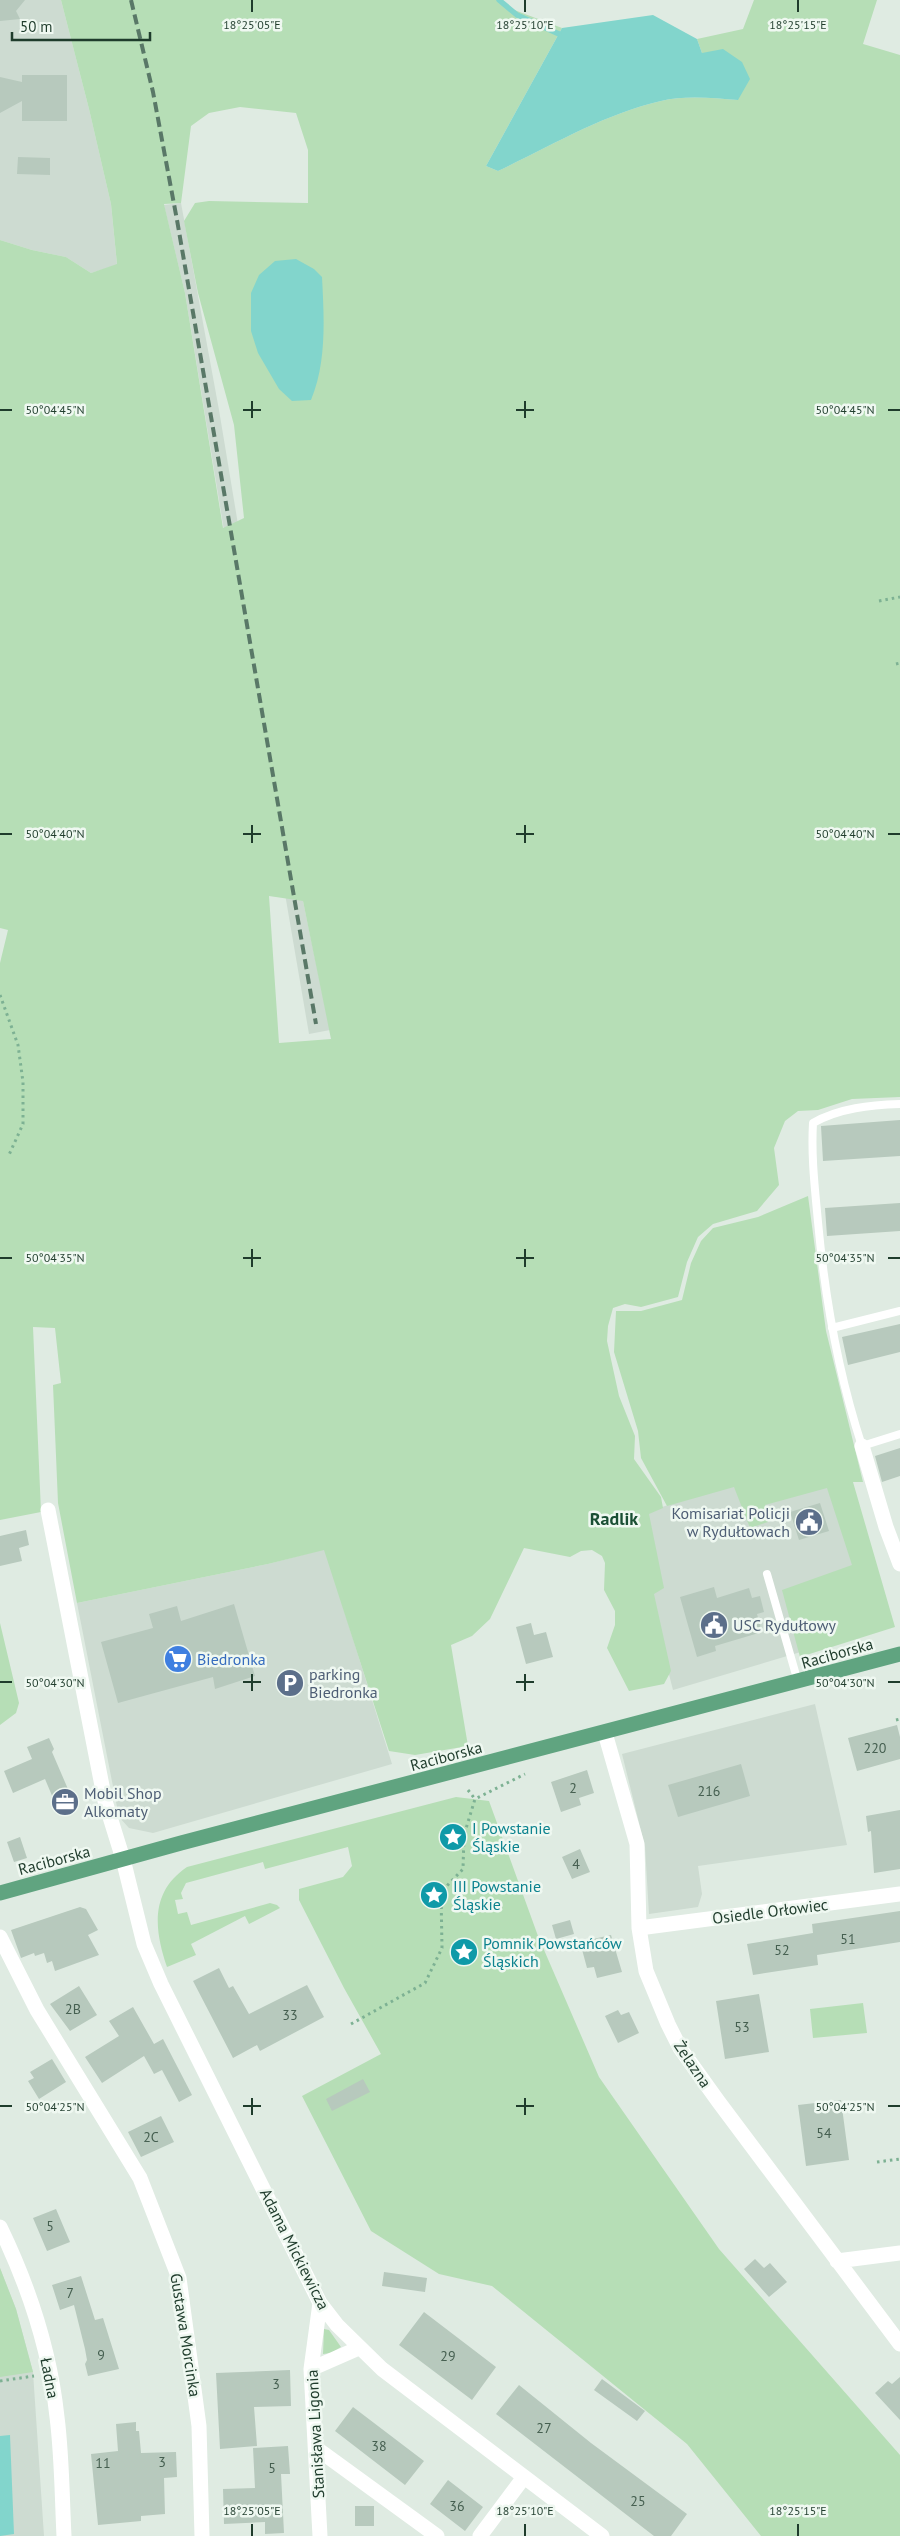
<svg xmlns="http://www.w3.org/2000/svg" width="900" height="2536" font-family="'PT Sans',sans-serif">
<rect width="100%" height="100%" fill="#dfebe2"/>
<!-- built -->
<path fill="#cddbd1" d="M0 0H61L89 109 111 204 117 265 91 273 66 257 32 250 0 240Z
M181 203 219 410 271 723 303 901 330 1030 309 1034 253 707 185 293 164 205Z
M735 1483 764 1519 766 1498 830 1483 857 1571 804 1651 673 1690 650 1600 645 1514 653 1510Z
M325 1549 392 1764 153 1833 129 1828 119 1817 77 1603 268 1564Z
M815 1704 847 1845 698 1866 702 1894 698 1907 649 1914 645 1847 622 1754Z
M0 2268 16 2309 33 2372 44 2536H0Z"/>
<!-- green -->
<path fill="#b6deb6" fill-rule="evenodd" d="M61 0H502L509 8 562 28 486 166 498 171C551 146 604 114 661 101 685 95 713 98 738 100L702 53 697 39 743 29 754 0H877L863 44 900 55V1097L852 1099 818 1110 798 1111 785 1121 774 1148 779 1185 757 1211 713 1224 698 1237 687 1262 678 1297 641 1307 625 1304 613 1308 608 1326 607 1341 619 1396 635 1436 634 1459 661 1497 663 1508 649 1514 664 1588 654 1594 671 1671 664 1684 629 1691 607 1648 615 1625V1611L604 1590 605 1563 602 1556 592 1550 581 1551 570 1557 524 1548 490 1619 472 1636 451 1645 468 1746 415 1755 389 1751 324 1550 268 1564 77 1603 58 1503 53 1385 61 1383 55 1328 33 1327 41 1512 0 1520V963L8 930 0 928V240L32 250 66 257 91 273 117 264 111 204 89 109ZM240 107 296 113 308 150V203L209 201 195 203 184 221 198 293 234 425 244 518 223 528 185 293 164 204 181 203 191 126 209 113ZM269 896 303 901 331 1039 279 1043Z
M808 1196 826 1331 863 1482H853L895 1627 800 1657 782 1590 852 1565 827 1488 765 1505 768 1522 750 1528 734 1487 667 1506 641 1458 638 1431 614 1352 616 1311H641L682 1300 691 1263 701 1241 713 1228 758 1217Z
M0 1623 19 1703 16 1713 0 1725Z
M456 1797 489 1801 538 1936 599 2077 719 2249 900 2455V2536H761L687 2444 492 2286 439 2274 371 2231 302 2096 381 2054 344 1988 299 1900V1889L343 1877 352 1866 348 1847 265 1869 263 1862 186 1883 181 1893 183 1899 175 1900 178 1914 187 1912 191 1925 270 1903 277 1905 280 1908 249 1924 245 1916 191 1944 196 1955 167 1967C154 1929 150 1892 187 1867Z
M863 2003 867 2033 813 2038 810 2009Z
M0 2268 16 2309 33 2372 0 2377Z
M324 2329 329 2330 341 2347 331 2353 323 2354Z"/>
<!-- water -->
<path fill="#82d5cc" d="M653 15 697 39 702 53 723 49 742 62 750 79 738 100C713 98 685 95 661 101 604 114 551 146 498 171L486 166 562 28Z
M296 259 314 269 322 277C324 317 327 362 311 400L292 401 279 389 258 353 251 331V293L259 275 275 261Z
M10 2435 14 2534 0 2536V2436Z"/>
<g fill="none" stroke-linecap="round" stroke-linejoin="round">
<!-- stream -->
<path stroke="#82d5cc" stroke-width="5.5" d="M499 0 517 15 559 34"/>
</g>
<!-- building -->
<path fill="#b7c9bd" d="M0 0H25L16 11 20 19 0 21Z
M22 75H67V121H22V101L0 113V77L22 82Z
M18 157 50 158V175L17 174Z
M900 1120V1156L823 1161 821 1126Z
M900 1203V1231L827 1236 825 1208Z
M900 1324V1352L848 1365 842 1337Z
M900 1448V1476L882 1482 875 1456Z
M820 1503 829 1531 799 1540 790 1512Z
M26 1530 29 1545 19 1548 22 1561 0 1566V1536Z
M714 1587 717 1598 749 1588 752 1598 760 1596 764 1612 757 1614 762 1632 715 1646 716 1651 697 1657 680 1597Z
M234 1604 255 1676 215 1689 213 1677 118 1703 101 1642 153 1628 149 1614 177 1606 181 1621Z
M531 1623 534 1635 546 1632 553 1657 526 1664 516 1627Z
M897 1725 900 1737V1759L857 1771 848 1738Z
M49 1738 54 1749 52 1752 74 1803 58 1810 45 1779 13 1793 4 1771 32 1759 27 1747Z
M741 1764 750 1796 678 1817 668 1785Z
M587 1770 594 1793 579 1798 581 1805 561 1812 551 1782Z
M900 1810V1869L874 1873 871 1831 868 1832 866 1816Z
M20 1837 27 1858 14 1862 7 1842Z
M580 1849 590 1872 572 1879 562 1857Z
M80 1907 86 1909 98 1930 88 1935 99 1955 55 1971 52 1961 47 1963 44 1953 35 1956 34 1953 21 1958 11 1930Z
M900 1911V1942L817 1955 818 1965 753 1975 747 1944 813 1933 812 1924Z
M570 1920 574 1934 556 1939 552 1925Z
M611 1935 622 1972 597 1978 594 1967 587 1968 580 1942Z
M219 1968 229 1988 233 1986 249 2014 307 1985 324 2017 260 2051 257 2045 233 2058 193 1981Z
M79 1986 97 2015 70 2031 50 2004Z
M759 1994 769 2052 725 2059 716 2001Z
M133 2007 154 2044 163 2039 192 2095 179 2102 162 2070 154 2074 144 2056 102 2083 85 2057 119 2036 109 2021Z
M618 2010 621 2015 629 2012 639 2033 618 2043 605 2016Z
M52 2059 66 2082 39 2099 28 2081 34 2078 30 2072Z
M363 2079 370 2092 332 2111 326 2099Z
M841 2100 849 2160 806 2166 798 2105Z
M161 2116 174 2142 141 2157 128 2132Z
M56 2209 70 2242 47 2251 33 2218Z
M755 2259 764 2268 770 2263 787 2282 769 2297 744 2269Z
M384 2272 427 2278 425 2292 382 2286Z
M81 2276 95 2320 103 2318 119 2369 88 2376 85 2364 87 2360 85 2349 74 2305 60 2310 52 2285Z
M424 2312 496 2367 472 2400 399 2345Z
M290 2370 291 2406 254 2407 257 2446 220 2449 216 2373Z
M900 2377V2420L875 2393 888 2381 892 2384Z
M602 2379 645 2411 637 2421 594 2390Z
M519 2385 591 2443 687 2514 671 2536H654L496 2414Z
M353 2407 424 2461 405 2485 335 2431Z
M136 2422V2431H139L141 2453 176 2452 177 2477 164 2478 165 2514 141 2516V2521L98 2525 91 2454 118 2451 116 2424Z
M288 2446 290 2474H281L284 2533 265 2534V2522L224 2524 223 2489 255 2488 253 2448Z
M448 2480 483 2507 465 2531 430 2504Z
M355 2506H374V2526H355Z"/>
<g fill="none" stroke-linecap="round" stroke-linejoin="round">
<!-- path -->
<path stroke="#7db193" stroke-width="3" stroke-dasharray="2.5 4" stroke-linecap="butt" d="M879 601 900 597
M896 664 900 663
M0 995 18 1045 23 1082V1124L8 1157
M896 1720 900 1719
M468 1790 475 1799
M351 2024 425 1983 442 1948 441 1892 463 1869 464 1835 475 1799 525 1774
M877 2162 900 2159
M0 2381 34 2376"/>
<!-- lane -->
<path stroke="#fff" stroke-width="8" d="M900 1104C871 1105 839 1108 813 1123 811 1157 815 1189 818 1222 825 1298 838 1373 862 1446L900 1434
M832 1328 900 1311
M767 1574 798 1682"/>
<!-- street -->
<path stroke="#fff" stroke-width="15" d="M862 1446 886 1527 900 1564
M48 1510 105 1801 123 1859 144 1944 161 1984 320 2303 337 2325 382 2369 602 2536
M605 1733 637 1844 639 1928 646 1971 668 2024 680 2048 718 2101 900 2344
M639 1928 900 1894
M0 1937 37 2010 140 2178 179 2278 199 2426 202 2536
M0 2227C29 2287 50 2351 57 2417 62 2456 62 2497 64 2536
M837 2261 900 2253
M320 2303 311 2369 320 2536
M311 2369 359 2348
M316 2448 437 2536
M480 2536 524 2477"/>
<!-- primary -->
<path stroke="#60a480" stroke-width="15" d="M0 1893 181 1843 900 1654"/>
<!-- rail -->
<path stroke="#597867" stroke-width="4" stroke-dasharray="10 5" stroke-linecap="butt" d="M131 0 153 92 177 220 316 1024"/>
</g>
<!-- ticks -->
<path fill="none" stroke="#1f3c2c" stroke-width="2" d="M252 0V12M525 0V12M798 0V12M252 401V418M525 401V418M0 410H12M243 410H261M516 410H534M888 410H900M252 825V843M525 825V843M0 834H12M243 834H261M516 834H534M888 834H900M252 1249V1267M525 1249V1267M0 1258H12M243 1258H261M516 1258H534M888 1258H900M252 1674V1691M525 1674V1691M0 1682H12M243 1682H261M516 1682H534M888 1682H900M252 2098V2115M525 2098V2115M0 2106H12M243 2106H261M516 2106H534M888 2106H900M252 2524V2536M525 2524V2536M798 2524V2536"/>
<!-- icons -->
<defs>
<symbol id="civic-disc" viewBox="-11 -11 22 22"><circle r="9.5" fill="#5c6f8a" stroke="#eff8f1"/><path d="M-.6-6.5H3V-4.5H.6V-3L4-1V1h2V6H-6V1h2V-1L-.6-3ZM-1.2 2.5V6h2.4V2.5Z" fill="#fff"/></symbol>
<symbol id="supermarket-disc" viewBox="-11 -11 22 22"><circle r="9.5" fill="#3f7fe0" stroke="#eff8f1"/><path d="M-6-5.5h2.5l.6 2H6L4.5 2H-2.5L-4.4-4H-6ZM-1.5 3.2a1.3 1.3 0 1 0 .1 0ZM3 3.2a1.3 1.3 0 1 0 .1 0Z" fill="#fff"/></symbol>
<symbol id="parking-disc" viewBox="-11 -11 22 22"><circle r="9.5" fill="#5c6f8a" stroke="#eff8f1"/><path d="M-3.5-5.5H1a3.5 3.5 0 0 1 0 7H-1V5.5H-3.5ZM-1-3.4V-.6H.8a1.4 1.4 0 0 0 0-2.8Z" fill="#fff"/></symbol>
<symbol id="office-disc" viewBox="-11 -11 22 22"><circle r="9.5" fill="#5c6f8a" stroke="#eff8f1"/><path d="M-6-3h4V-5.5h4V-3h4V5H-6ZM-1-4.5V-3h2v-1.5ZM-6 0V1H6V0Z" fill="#fff"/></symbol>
<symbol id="sight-disc" viewBox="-11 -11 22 22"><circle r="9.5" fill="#0f9aa8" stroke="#eff8f1"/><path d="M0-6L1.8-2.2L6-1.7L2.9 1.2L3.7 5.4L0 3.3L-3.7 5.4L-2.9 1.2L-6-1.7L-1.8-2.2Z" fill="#fff"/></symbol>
</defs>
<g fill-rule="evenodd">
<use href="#civic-disc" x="793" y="1506" width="32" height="32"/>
<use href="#civic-disc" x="698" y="1609" width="32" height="32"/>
<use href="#supermarket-disc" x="162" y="1643" width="32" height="32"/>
<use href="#parking-disc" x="274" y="1667" width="32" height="32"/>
<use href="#office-disc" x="49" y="1786" width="32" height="32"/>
<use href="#sight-disc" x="437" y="1821" width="32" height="32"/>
<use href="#sight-disc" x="418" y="1879" width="32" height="32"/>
<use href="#sight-disc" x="448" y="1936" width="32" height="32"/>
</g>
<g text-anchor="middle" stroke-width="5" stroke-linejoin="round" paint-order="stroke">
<!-- number labels -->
<g font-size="14" fill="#455f50">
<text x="875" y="1753">220</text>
<text x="573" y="1793">2</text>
<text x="709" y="1796">216</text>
<text x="576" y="1869">4</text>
<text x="848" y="1944">51</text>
<text x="782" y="1955">52</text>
<text x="73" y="2014">2B</text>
<text x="290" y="2020">33</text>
<text x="742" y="2032">53</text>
<text x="824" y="2138">54</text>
<text x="151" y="2142">2C</text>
<text x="50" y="2231">5</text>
<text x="70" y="2298">7</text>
<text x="101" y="2360">9</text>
<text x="448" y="2361">29</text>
<text x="276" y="2389">3</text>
<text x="544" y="2433">27</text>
<text x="379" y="2451">38</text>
<text x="162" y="2467">3</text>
<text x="103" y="2468">11</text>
<text x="272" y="2473">5</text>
<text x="638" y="2506">25</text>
<text x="457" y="2511">36</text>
</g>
<!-- service labels -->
<g font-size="16" fill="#4e5e75" stroke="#eff8f1" text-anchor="start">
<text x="790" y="1519" text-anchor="end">Komisariat Policji<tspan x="790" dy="18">w Rydułtowach</tspan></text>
<text x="733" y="1631">USC Rydułtowy</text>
<text x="309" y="1680">parking<tspan x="309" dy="18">Biedronka</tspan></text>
<text x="84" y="1799">Mobil Shop<tspan x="84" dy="18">Alkomaty</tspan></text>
</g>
<!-- street labels -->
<g font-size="16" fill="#1f3c2c" stroke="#eff8f1">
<text transform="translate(837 1653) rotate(-16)" y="6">Raciborska</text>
<text transform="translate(446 1756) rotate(-15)" y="6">Raciborska</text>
<text transform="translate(54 1860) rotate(-15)" y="6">Raciborska</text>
<text transform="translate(770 1911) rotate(-7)" y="6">Osiedle Orłowiec</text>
<text transform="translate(693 2064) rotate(56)" y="6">Żelazna</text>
<text transform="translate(295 2249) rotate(63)" y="6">Adama Mickiewicza</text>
<text transform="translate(186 2335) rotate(81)" y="6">Gustawa Morcinka</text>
<text transform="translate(50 2378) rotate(79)" y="6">Ładna</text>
<text transform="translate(315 2434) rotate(-93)" y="6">Stanisława Ligonia</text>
</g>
<!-- shop labels -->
<g font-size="16" fill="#366cbe" stroke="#eff8f1" text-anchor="start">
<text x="197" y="1665">Biedronka</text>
</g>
<!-- culture labels -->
<g font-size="16" fill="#0d838f" stroke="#eff8f1" text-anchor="start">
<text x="472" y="1834">I Powstanie<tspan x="472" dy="18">Śląskie</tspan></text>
<text x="453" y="1892">III Powstanie<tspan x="453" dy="18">Śląskie</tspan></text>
<text x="483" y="1949">Pomnik Powstańców<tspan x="483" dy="18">Śląskich</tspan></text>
</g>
<!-- neighbourhood labels -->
<g font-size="18" font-weight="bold" fill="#1a4f34" stroke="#eff8f1">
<text x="614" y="1525">Radlik</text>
</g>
</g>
<g font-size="12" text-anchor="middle" fill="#1f3c2c" stroke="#eff8f1" stroke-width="5" stroke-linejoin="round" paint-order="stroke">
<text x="252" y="29">18°25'05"E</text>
<text x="525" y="29">18°25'10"E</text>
<text x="798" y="29">18°25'15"E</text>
<text x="55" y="414">50°04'45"N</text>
<text x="845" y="414">50°04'45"N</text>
<text x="55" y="838">50°04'40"N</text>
<text x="845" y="838">50°04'40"N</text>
<text x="55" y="1262">50°04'35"N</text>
<text x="845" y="1262">50°04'35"N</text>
<text x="55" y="1687">50°04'30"N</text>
<text x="845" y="1687">50°04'30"N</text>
<text x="55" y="2111">50°04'25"N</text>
<text x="845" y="2111">50°04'25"N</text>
<text x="252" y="2515">18°25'05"E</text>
<text x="525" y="2515">18°25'10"E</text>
<text x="798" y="2515">18°25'15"E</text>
</g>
<!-- scale -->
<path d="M12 32v8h138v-8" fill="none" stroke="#1f3c2c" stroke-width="2.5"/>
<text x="20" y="32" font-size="15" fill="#1f3c2c" stroke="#eff8f1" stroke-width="4" paint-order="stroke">50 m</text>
</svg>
